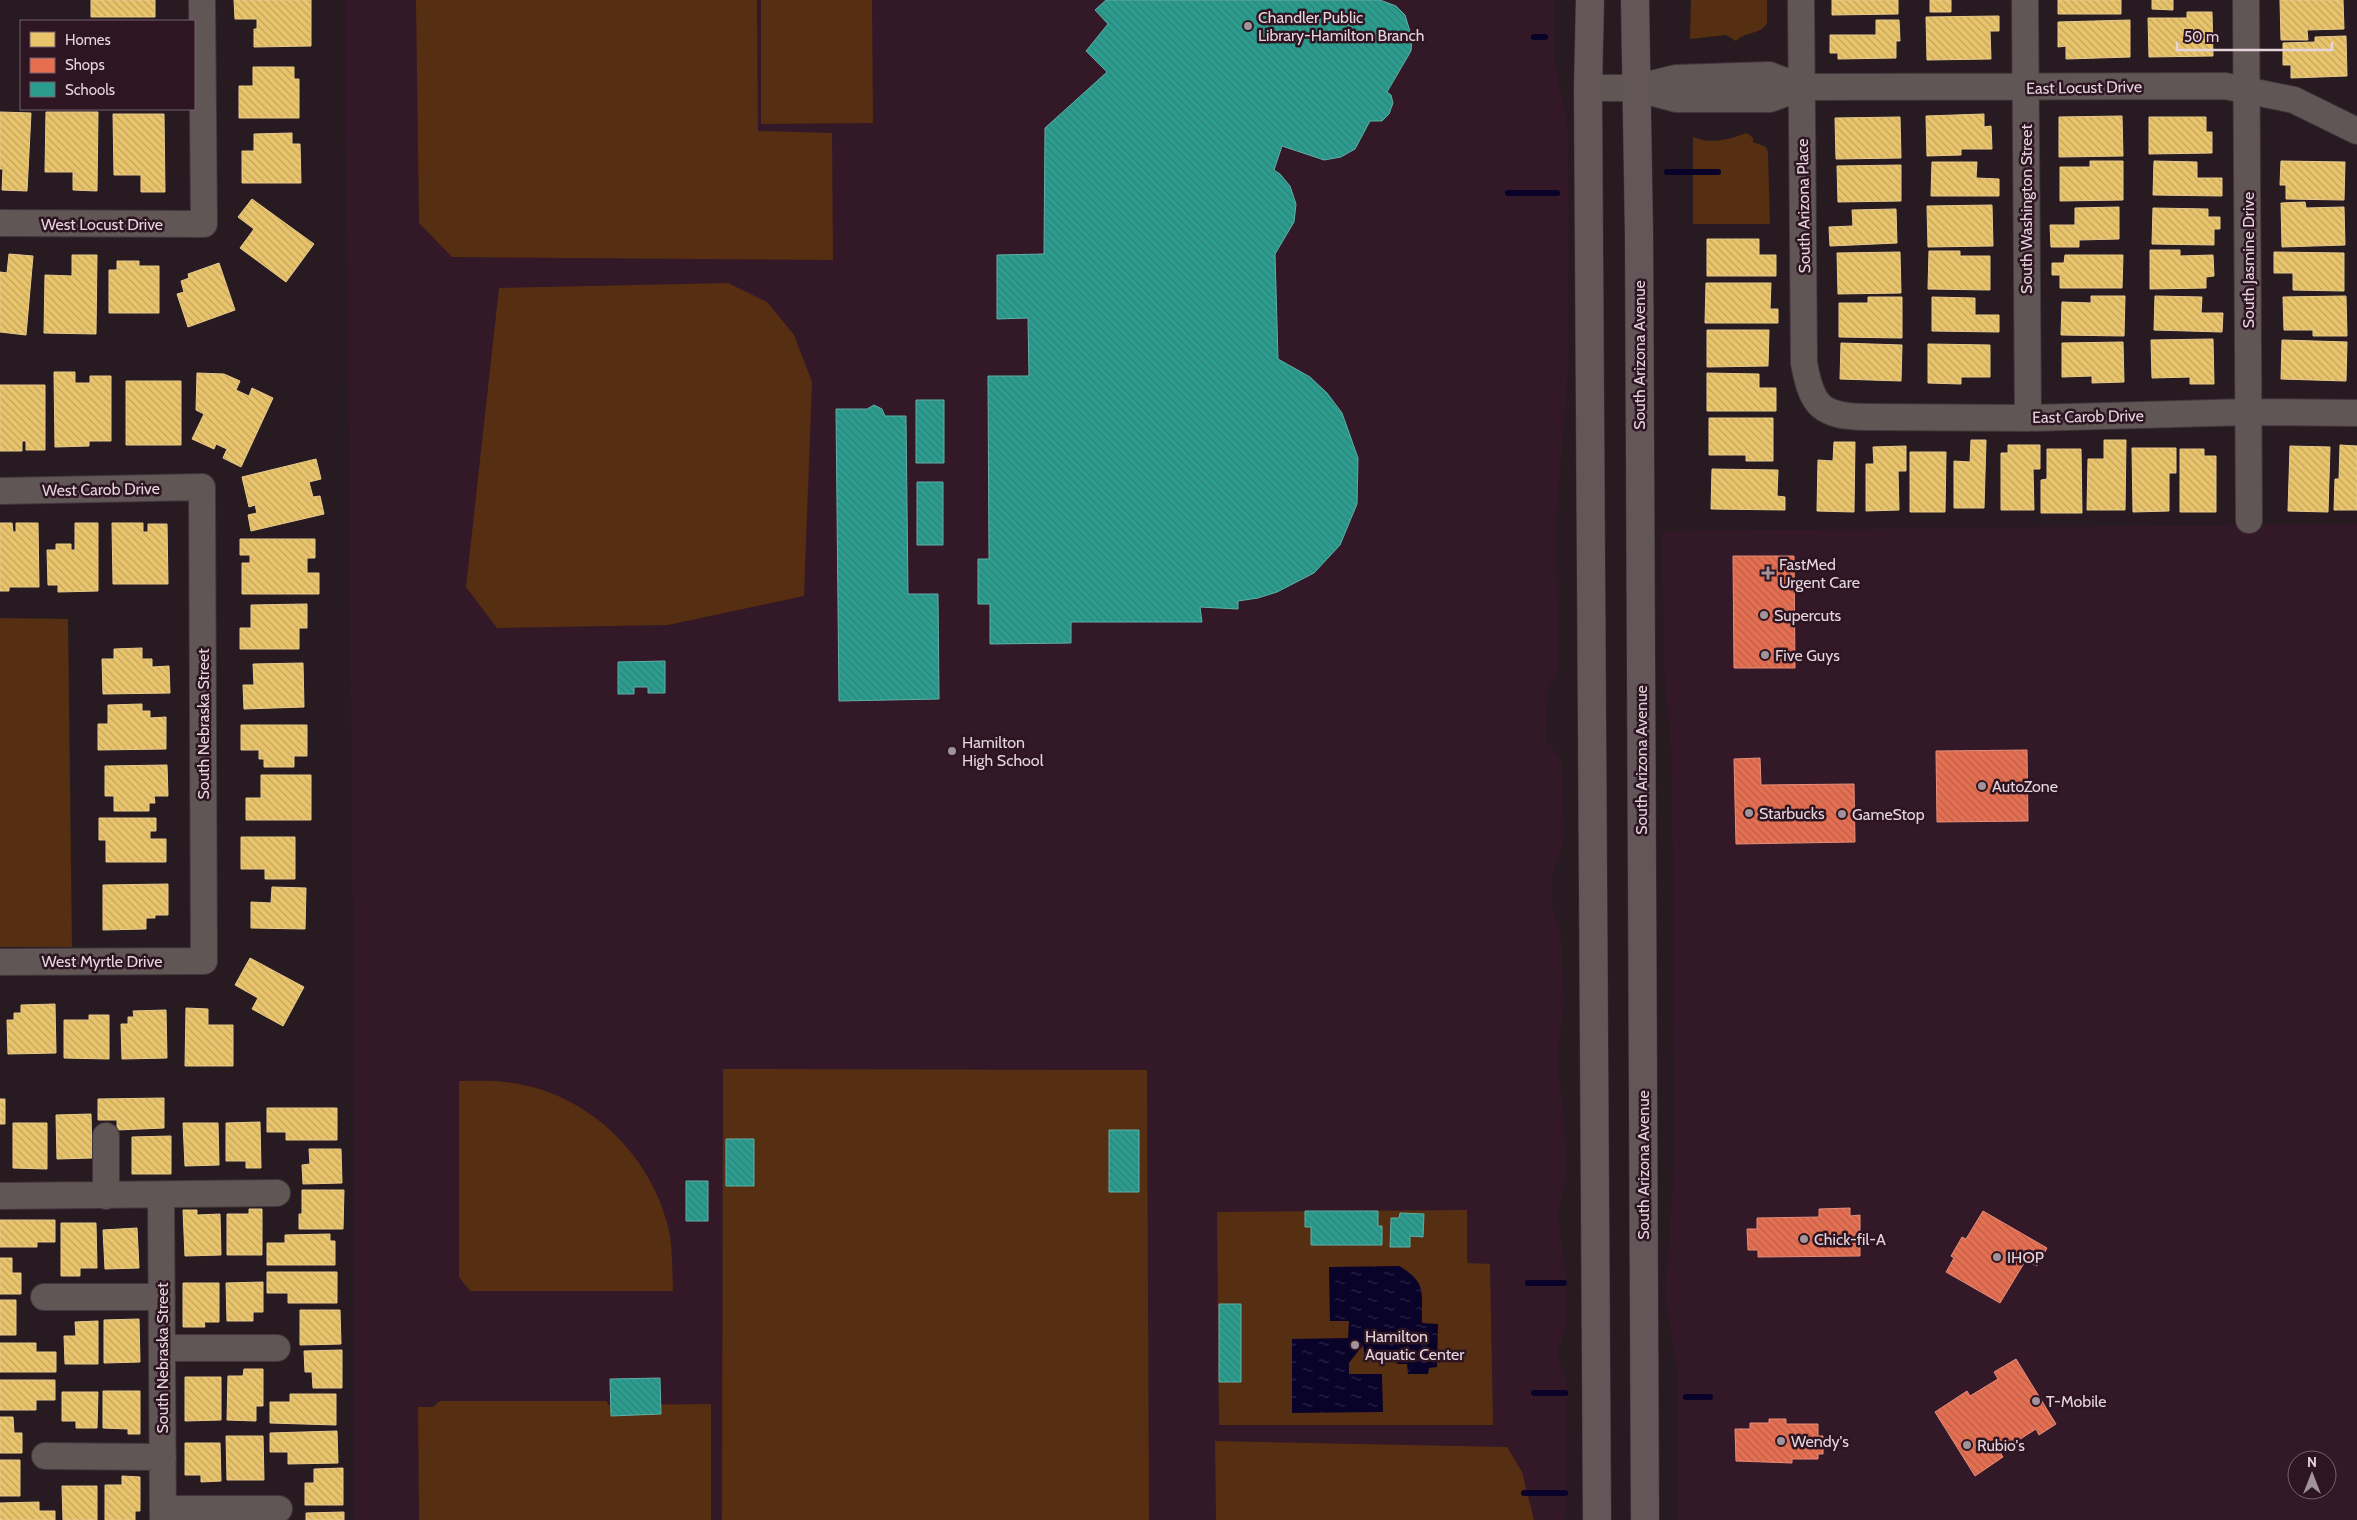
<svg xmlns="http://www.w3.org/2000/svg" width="2357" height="1520" font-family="Cabin,sans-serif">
<defs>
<pattern id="water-ripples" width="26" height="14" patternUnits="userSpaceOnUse" patternTransform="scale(1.25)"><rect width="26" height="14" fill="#090229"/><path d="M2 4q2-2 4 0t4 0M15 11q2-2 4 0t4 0" fill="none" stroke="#2d2647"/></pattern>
<pattern id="homes-back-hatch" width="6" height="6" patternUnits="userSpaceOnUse" patternTransform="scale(1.25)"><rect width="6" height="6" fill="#e9c46a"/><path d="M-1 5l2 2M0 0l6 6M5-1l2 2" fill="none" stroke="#c0a360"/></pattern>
<pattern id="shops-back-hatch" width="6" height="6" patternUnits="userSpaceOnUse" patternTransform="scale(1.25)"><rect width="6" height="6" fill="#e76f51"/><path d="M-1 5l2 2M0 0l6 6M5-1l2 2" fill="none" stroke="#b6614c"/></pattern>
<pattern id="schools-back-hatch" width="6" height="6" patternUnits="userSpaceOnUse" patternTransform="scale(1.25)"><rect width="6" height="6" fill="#2a9d8f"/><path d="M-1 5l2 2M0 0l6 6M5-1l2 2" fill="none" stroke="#328178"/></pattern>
</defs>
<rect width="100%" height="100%" fill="#271b21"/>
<!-- built -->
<path fill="#331827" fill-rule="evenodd" d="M345 0H1553V52L1568 129V372L1556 521 1558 671 1548 689 1546 741 1562 760 1564 841 1552 875V904L1561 938 1564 1005 1557 1061 1564 1113 1566 1175 1558 1217 1566 1278 1567 1322 1558 1352 1567 1385V1503L1564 1520H354L353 933Z
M2357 524V1520H1677V1367L1665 1295 1675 1161 1674 1005 1672 761 1664 668 1662 531ZM2297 1460H2327V1490H2297Z"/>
<!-- green -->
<path fill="#562e12" d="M416 0H757L758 131 832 133 833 260 452 257 419 223Z
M761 0H872L873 123 761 124Z
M1691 0H1767V23C1761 35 1745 31 1736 41L1726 35 1690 39Z
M1747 133 1753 138V142L1766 147 1768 152 1770 224H1693V137C1712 145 1728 139 1747 133Z
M728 283 767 302 794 335 812 382 804 596 668 625 497 628 466 587 499 288Z
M0 618 68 619 72 947H0Z
M723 1069 1147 1070 1149 1520H722Z
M459 1081C477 1081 495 1080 512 1083 587 1093 650 1154 668 1226 673 1247 672 1270 673 1291H470L459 1277Z
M1467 1210V1263L1490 1264 1493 1425H1219L1217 1212Z
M440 1401H607L608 1405 711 1404V1520H419L418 1407H433Z
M1215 1441 1507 1447 1522 1472 1534 1520H1216Z"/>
<!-- water -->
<path fill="url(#water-ripples)" d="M1399 1266C1428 1283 1421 1293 1422 1323L1438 1324 1437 1367 1429 1368 1428 1374H1408L1407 1364H1397L1396 1356 1365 1357 1363 1345 1349 1363V1374H1382L1383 1412 1292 1413V1339L1348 1338 1349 1321H1330L1329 1267Z"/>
<!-- homes -->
<path fill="url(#homes-back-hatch)" stroke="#e8c98c" d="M91 0H155V17H91Z
M234 0H311V46L254 47V29H257V19H235Z
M1832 0H1898V14L1832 15Z
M1930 0H1951V12H1930Z
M2058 0H2121V14H2058Z
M2152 0H2173V10L2152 9Z
M2280 0H2343L2344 29 2307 30 2308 40H2281Z
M2187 12H2212L2213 56 2149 57 2148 18H2187Z
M1999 16V31H1990L1991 59 1927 60 1926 17Z
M1876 20H1899L1900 41H1896V58L1838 59V53H1830V35H1876Z
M2130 20V57L2066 59V46L2058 47V22Z
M2346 36 2347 76 2291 78V65H2283V43L2315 42V37Z
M253 67H294V79H299V118H239V86H253Z
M0 112 31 113 27 191 2 190 3 169H0Z
M46 112H98L97 191 73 190V172H45Z
M113 114H164L165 192H141V175H114Z
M1984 114V127L1991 126 1992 149H1961V155L1927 156 1926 116Z
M2122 116 2123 156 2059 157V117Z
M1900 117 1901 158 1836 159 1835 118Z
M2149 117H2206V132H2212V153L2149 154Z
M292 133V144H300L301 183H242V151H254V134Z
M2090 161H2123V200L2060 201V167H2090Z
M2154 161 2197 162V178H2222V196L2153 195Z
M2281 161 2345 162 2344 200 2286 199V185H2280Z
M1932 162H1977L1976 178 1999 179V196H1931Z
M1901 165V201L1838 202 1837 166Z
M252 199 314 244 286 282 240 248 254 229 238 217Z
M2305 202 2306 208 2344 207 2345 245 2282 247 2281 203Z
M1992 205 1993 246 1928 247 1927 206Z
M2119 207V239L2079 240V247H2051L2050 225H2075V208Z
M2153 208 2208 209V217H2220V229H2214V245L2152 244Z
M1896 209 1897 243 1830 246 1829 227 1853 226 1852 210Z
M1707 239H1759V255H1776V276H1707Z
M2150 250H2180V256L2213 255 2214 276 2206 277V288L2150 289Z
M1929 251H1960V256H1990V290L1928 289Z
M1900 252 1901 293 1838 294 1837 253Z
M2274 252 2344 253V291L2293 290V273H2274Z
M9 254 33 256 26 335 0 332V272L7 273Z
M72 255H97L96 334 44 333 45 275 72 276Z
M2065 255H2123L2122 288H2060V275H2052V263H2064Z
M117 261H139V266H159V313H109V270H117Z
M219 263 235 310 188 327 177 294 184 292 181 281 189 278 188 274Z
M1706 283H1771L1770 309H1778V323H1705Z
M2091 296H2125L2124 336 2061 335 2062 302 2091 303Z
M2155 296 2202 297 2201 313H2223L2222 332 2154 330Z
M2346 296 2347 336H2313V330H2284L2283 297Z
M1868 297H1902V338L1839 337V303H1868Z
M1932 297 1975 298V315H1999V332L1932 331Z
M1707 330H1769L1768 366 1707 367Z
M2213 339 2214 384H2190V377L2152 378 2151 340Z
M2282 340 2347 342 2346 381 2281 379Z
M2123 342 2124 382 2092 383V376L2062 377V343Z
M1841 343 1902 345 1901 381 1840 379Z
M1928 344 1990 345V377H1961V384L1928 383Z
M54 372H75V383H90V376H111V441H89V446L55 447Z
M197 373 224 374 240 381 236 390 249 396 252 388 273 398 241 467 223 458 227 449 216 444 214 449 192 439 204 414 196 410Z
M1707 373 1759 374V388H1776V411H1707Z
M126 381H181V445H126Z
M0 385H45V450H26V441H22V451H0Z
M1709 418H1773V461H1746V455H1709Z
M1971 440H1986L1984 508H1954V461L1970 462Z
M2104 440H2126L2125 510H2087L2088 459H2104Z
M1834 442H1855L1854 512 1817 511 1818 460 1833 461Z
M2008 445H2040V469H2033L2034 510H2001V453H2008Z
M2340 445 2357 446V510H2334L2335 479H2339Z
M1906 446V471H1898L1899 510 1866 511V464H1874L1873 447Z
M2290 446 2330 447 2328 512 2288 511Z
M2132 448H2176V473H2169V511L2133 512Z
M2047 449H2081L2082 513H2041V480L2047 479Z
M2180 449H2204V456H2216V512H2180Z
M1910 452H1946L1945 512H1910Z
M316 459 321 479 309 482 313 497 320 496 324 514 251 531 248 515 257 513 255 505 249 507 242 477Z
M1712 469 1778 470 1777 496 1785 497V510L1711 509Z
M0 523H12L13 532H16V523H38L39 587H9V591H0Z
M75 523H98V591L58 592V585H48L47 550H56V544H71V550H75Z
M112 523H143V532H148V524H167L168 584H113Z
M240 539H315V558H307V573H319V594H242V563H250V555H240Z
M307 604V628H299V649H240V628H251V605Z
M142 648V659H152V667L169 666 170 693 103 694 102 659H114V649Z
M303 663 304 707 244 709 243 685H254L253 664Z
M142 704V711H150V718L166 717V749L98 750V724H108V705Z
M241 725H307V756H294V767H264V759H259V750H241Z
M167 765 168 796H154L155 803H149V811H114V796H105V766Z
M261 775H311V820H246V798H261Z
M99 818H156V831H150V839H166V862H106V840H99Z
M241 837H295V879H265V869H241Z
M168 884V915H155V918H146V929L103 930V885Z
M272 887 306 888 305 929 251 928V902L271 903Z
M250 958 304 987 283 1026 252 1009 258 998 235 985Z
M55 1004 56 1053 8 1054 7 1020H14V1013H21V1005Z
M186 1008 208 1009V1025H233V1066H185Z
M166 1010 167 1058 122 1059 121 1024H128V1017H134L133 1011Z
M89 1015H109V1059L64 1058V1020H89Z
M164 1098V1128L117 1130V1120H98V1099Z
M0 1099H5V1124H0Z
M267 1108H337V1140H286V1132H267Z
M91 1114 92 1158 57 1159 56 1115Z
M260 1122 261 1168H246V1161H226V1123Z
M13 1123H47V1169L13 1168Z
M183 1123H218L219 1165 185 1166Z
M171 1136V1174H132V1137Z
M309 1149H341L342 1183 303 1184 302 1165 310 1164Z
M302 1190H344L343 1229H299V1214H302Z
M249 1209H262V1255H227V1214H249Z
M183 1210H197V1215L220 1214 221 1255 185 1256Z
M0 1220H55V1242H37V1247H0Z
M61 1223H96L97 1268H80V1276H61Z
M137 1228 139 1268 105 1269 103 1230Z
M330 1234V1241H335V1265H267V1243H285V1235Z
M0 1258H12V1273H21V1294H0Z
M267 1272H337V1303H288V1293H267Z
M263 1282V1312H253V1321H227L226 1283Z
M183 1283H219V1322H204L205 1327H183Z
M0 1300H16V1335H0Z
M300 1310H340L341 1344 300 1345Z
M139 1319 140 1362 104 1363V1320Z
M98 1321V1364H65L64 1336H76L75 1322Z
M0 1343H36V1352H56V1372H0Z
M342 1350V1388H313L312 1372H305L304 1351Z
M244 1369H263V1406H256V1421L227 1420 228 1376H243Z
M185 1377H221V1420L185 1421Z
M0 1380H55V1400H36V1410H0Z
M103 1391H140V1434H128V1429L103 1428Z
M62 1392H98L97 1428H76V1421H62Z
M290 1394H336V1425L270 1423V1402H290Z
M0 1417H13L14 1433H22V1453H0Z
M337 1431 338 1463 288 1464V1452H270V1433Z
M226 1436H263L264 1480H227Z
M185 1443H220L221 1481 201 1482V1475H185Z
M0 1460H20V1496H0Z
M343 1468V1505H305V1483H314V1469Z
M122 1476 140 1477V1511H135V1520H105V1485H122Z
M62 1486H97V1520H63Z
M39 1502V1511H55V1520H0V1503Z
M344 1512V1520H306V1513Z"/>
<!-- shops -->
<path fill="url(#shops-back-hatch)" stroke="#e68d7b" d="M1733 556H1794L1795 668H1734Z
M2027 750 2028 821 1937 822 1936 751Z
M1760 758 1761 785 1854 784 1855 842 1736 844 1734 759Z
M1850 1208V1216L1860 1215V1256L1758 1257V1250H1748L1747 1229H1757V1218L1819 1217V1209Z
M1983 1211 2047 1248 2037 1266 2026 1260 2000 1303 1946 1272 1954 1258 1951 1256 1962 1237 1966 1239Z
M2016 1359 2056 1424 2039 1435 2036 1429 2000 1452 2003 1457 1975 1476 1935 1412 1967 1391 1970 1396 1998 1379 1994 1372Z
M1769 1419H1786V1424H1818V1436H1823V1454H1818V1459H1792V1463L1736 1461 1735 1429H1750V1423H1769Z"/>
<!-- schools -->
<path fill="url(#schools-back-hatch)" stroke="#62aea6" d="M1106 0H1380L1396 6 1405 15 1412 38 1411 51 1387 92 1391 95 1393 103 1389 114 1382 121H1370L1355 149 1341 157 1324 160 1282 146 1274 170 1280 174 1290 186 1296 204 1294 222 1275 254 1278 359 1310 377 1327 393 1342 413 1358 458 1357 504 1340 545 1314 573 1277 592 1258 598 1238 601V609L1200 607 1202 622H1071V643L990 644V604H978V559H989L988 376H1029L1028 318 997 319V255L1044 254 1045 128 1107 72 1086 51 1108 24 1095 10Z
M916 400H944V463H916Z
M874 405 882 409 885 416H906L908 594H938L939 699 839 701 836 409H867Z
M917 482H943V545H917Z
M665 661V693H648V687H634V694H618V662Z
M1109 1130H1139V1192H1109Z
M726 1139H754V1186H726Z
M686 1181H708V1221H686Z
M1305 1211H1378V1226H1382V1245H1311V1227H1305Z
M1400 1213 1424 1214 1423 1237 1410 1236V1247H1390L1391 1218H1399Z
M1219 1304H1241V1382H1219Z
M660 1378 661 1414 611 1416 610 1379Z"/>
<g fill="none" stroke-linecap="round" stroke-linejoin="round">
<!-- stream -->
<path stroke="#090229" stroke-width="6" d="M1534 37H1545
M1667 172H1718
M1508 193H1557
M1528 1283H1564
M1534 1393H1565
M1686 1397H1710
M1524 1493H1565"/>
<defs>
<path id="minor" d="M1801 0 1804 363C1812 407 1821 416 1866 417L2028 418 2249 412 2357 413
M2025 0 2028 418
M2246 0 2249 520
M1588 88H1635L1676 99H1770L1802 87
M1635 88 1676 78 1769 75 1802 87 2225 86 2294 100 2357 131
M0 223 204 224 202 0
M0 491 202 487 204 961 0 962
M106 1136V1196
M161 1195 163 1520
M0 1196 277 1193
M44 1297H162
M162 1348H277
M45 1456 163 1457
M163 1509H279"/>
<path id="major" d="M1590 0 1588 88 1597 1520
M1635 0 1639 233 1645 1520"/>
</defs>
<!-- minor casing -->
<use href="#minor" stroke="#41363b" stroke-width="28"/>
<!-- major casing -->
<use href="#major" stroke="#41363b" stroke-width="29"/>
<!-- minor -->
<use href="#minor" stroke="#615656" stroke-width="26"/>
<!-- major -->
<use href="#major" stroke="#635658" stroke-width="28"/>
</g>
<!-- markers -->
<g fill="#a2939b" stroke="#2d1522" stroke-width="2">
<circle cx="1248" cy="26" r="5"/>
<path d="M1765.5 565.5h5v5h5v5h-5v5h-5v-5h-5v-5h5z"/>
<circle cx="1764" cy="615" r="5"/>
<circle cx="1765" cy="655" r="5"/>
<circle cx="952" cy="751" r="5"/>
<circle cx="1982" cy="786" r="5"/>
<circle cx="1749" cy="813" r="5"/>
<circle cx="1842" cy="814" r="5"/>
<circle cx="1804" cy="1239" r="5"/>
<circle cx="1997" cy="1257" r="5"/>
<circle cx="1355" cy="1345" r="5"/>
<circle cx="2036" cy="1401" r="5"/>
<circle cx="1781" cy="1441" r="5"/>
<circle cx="1967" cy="1445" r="5"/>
</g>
<g text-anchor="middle" stroke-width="5" stroke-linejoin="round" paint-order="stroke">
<!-- poi labels -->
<g font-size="16" fill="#e5d4dc" stroke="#2d1522" text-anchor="start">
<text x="1258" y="23">Chandler Public<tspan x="1258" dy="18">Library-Hamilton Branch</tspan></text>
<text x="1779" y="570">FastMed<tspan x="1779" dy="18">Urgent Care</tspan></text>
<text x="1774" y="621">Supercuts</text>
<text x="1775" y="661">Five Guys</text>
<text x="962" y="748">Hamilton<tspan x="962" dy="18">High School</tspan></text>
<text x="1992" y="792">AutoZone</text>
<text x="1759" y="819">Starbucks</text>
<text x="1852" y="820">GameStop</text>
<text x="1814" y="1245">Chick-fil-A</text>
<text x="2007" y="1263">IHOP</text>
<text x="1365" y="1342">Hamilton<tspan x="1365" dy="18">Aquatic Center</tspan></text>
<text x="2046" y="1407">T-Mobile</text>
<text x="1791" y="1447">Wendy's</text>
<text x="1977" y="1451">Rubio's</text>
</g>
<!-- street labels -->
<g font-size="16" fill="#e5d4dc" stroke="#2d1522">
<text transform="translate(2084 87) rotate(-1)" y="6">East Locust Drive</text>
<text transform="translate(1803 206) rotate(-91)" y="6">South Arizona Place</text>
<text transform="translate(2026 209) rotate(-90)" y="6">South Washington Street</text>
<text x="102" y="230">West Locust Drive</text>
<text transform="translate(2248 260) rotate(-90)" y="6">South Jasmine Drive</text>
<text transform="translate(1639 355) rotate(-90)" y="6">South Arizona Avenue</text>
<text transform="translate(2088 416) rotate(-1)" y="6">East Carob Drive</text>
<text transform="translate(101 489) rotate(-1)" y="6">West Carob Drive</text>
<text transform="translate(203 724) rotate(-90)" y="6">South Nebraska Street</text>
<text transform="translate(1641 760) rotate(-90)" y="6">South Arizona Avenue</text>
<text x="102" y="967">West Myrtle Drive</text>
<text transform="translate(1643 1165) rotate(-90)" y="6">South Arizona Avenue</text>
<text transform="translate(162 1358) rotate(-90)" y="6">South Nebraska Street</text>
</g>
</g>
<!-- legend -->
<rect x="20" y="20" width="175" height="90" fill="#2d1522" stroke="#77616c"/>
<rect x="30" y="32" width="25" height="15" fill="#e9c46a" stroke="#77616c"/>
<text x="65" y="45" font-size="15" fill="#e5d4dc">Homes</text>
<rect x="30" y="58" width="25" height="15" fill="#e76f51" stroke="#77616c"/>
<text x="65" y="70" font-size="15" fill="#e5d4dc">Shops</text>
<rect x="30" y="82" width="25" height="15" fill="#2a9d8f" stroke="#77616c"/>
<text x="65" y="95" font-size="15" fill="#e5d4dc">Schools</text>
<!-- north arrow -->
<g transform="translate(2312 1475)"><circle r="24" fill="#2d1522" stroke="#77616c"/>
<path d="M0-4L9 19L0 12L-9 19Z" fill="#a2939b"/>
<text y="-8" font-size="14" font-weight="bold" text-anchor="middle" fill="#e5d4dc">N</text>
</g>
<!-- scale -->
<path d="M2177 42v8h155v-8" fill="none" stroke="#e5d4dc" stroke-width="2.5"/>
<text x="2184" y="42" font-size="15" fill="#e5d4dc" stroke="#2d1522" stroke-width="4" paint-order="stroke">50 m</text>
</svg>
